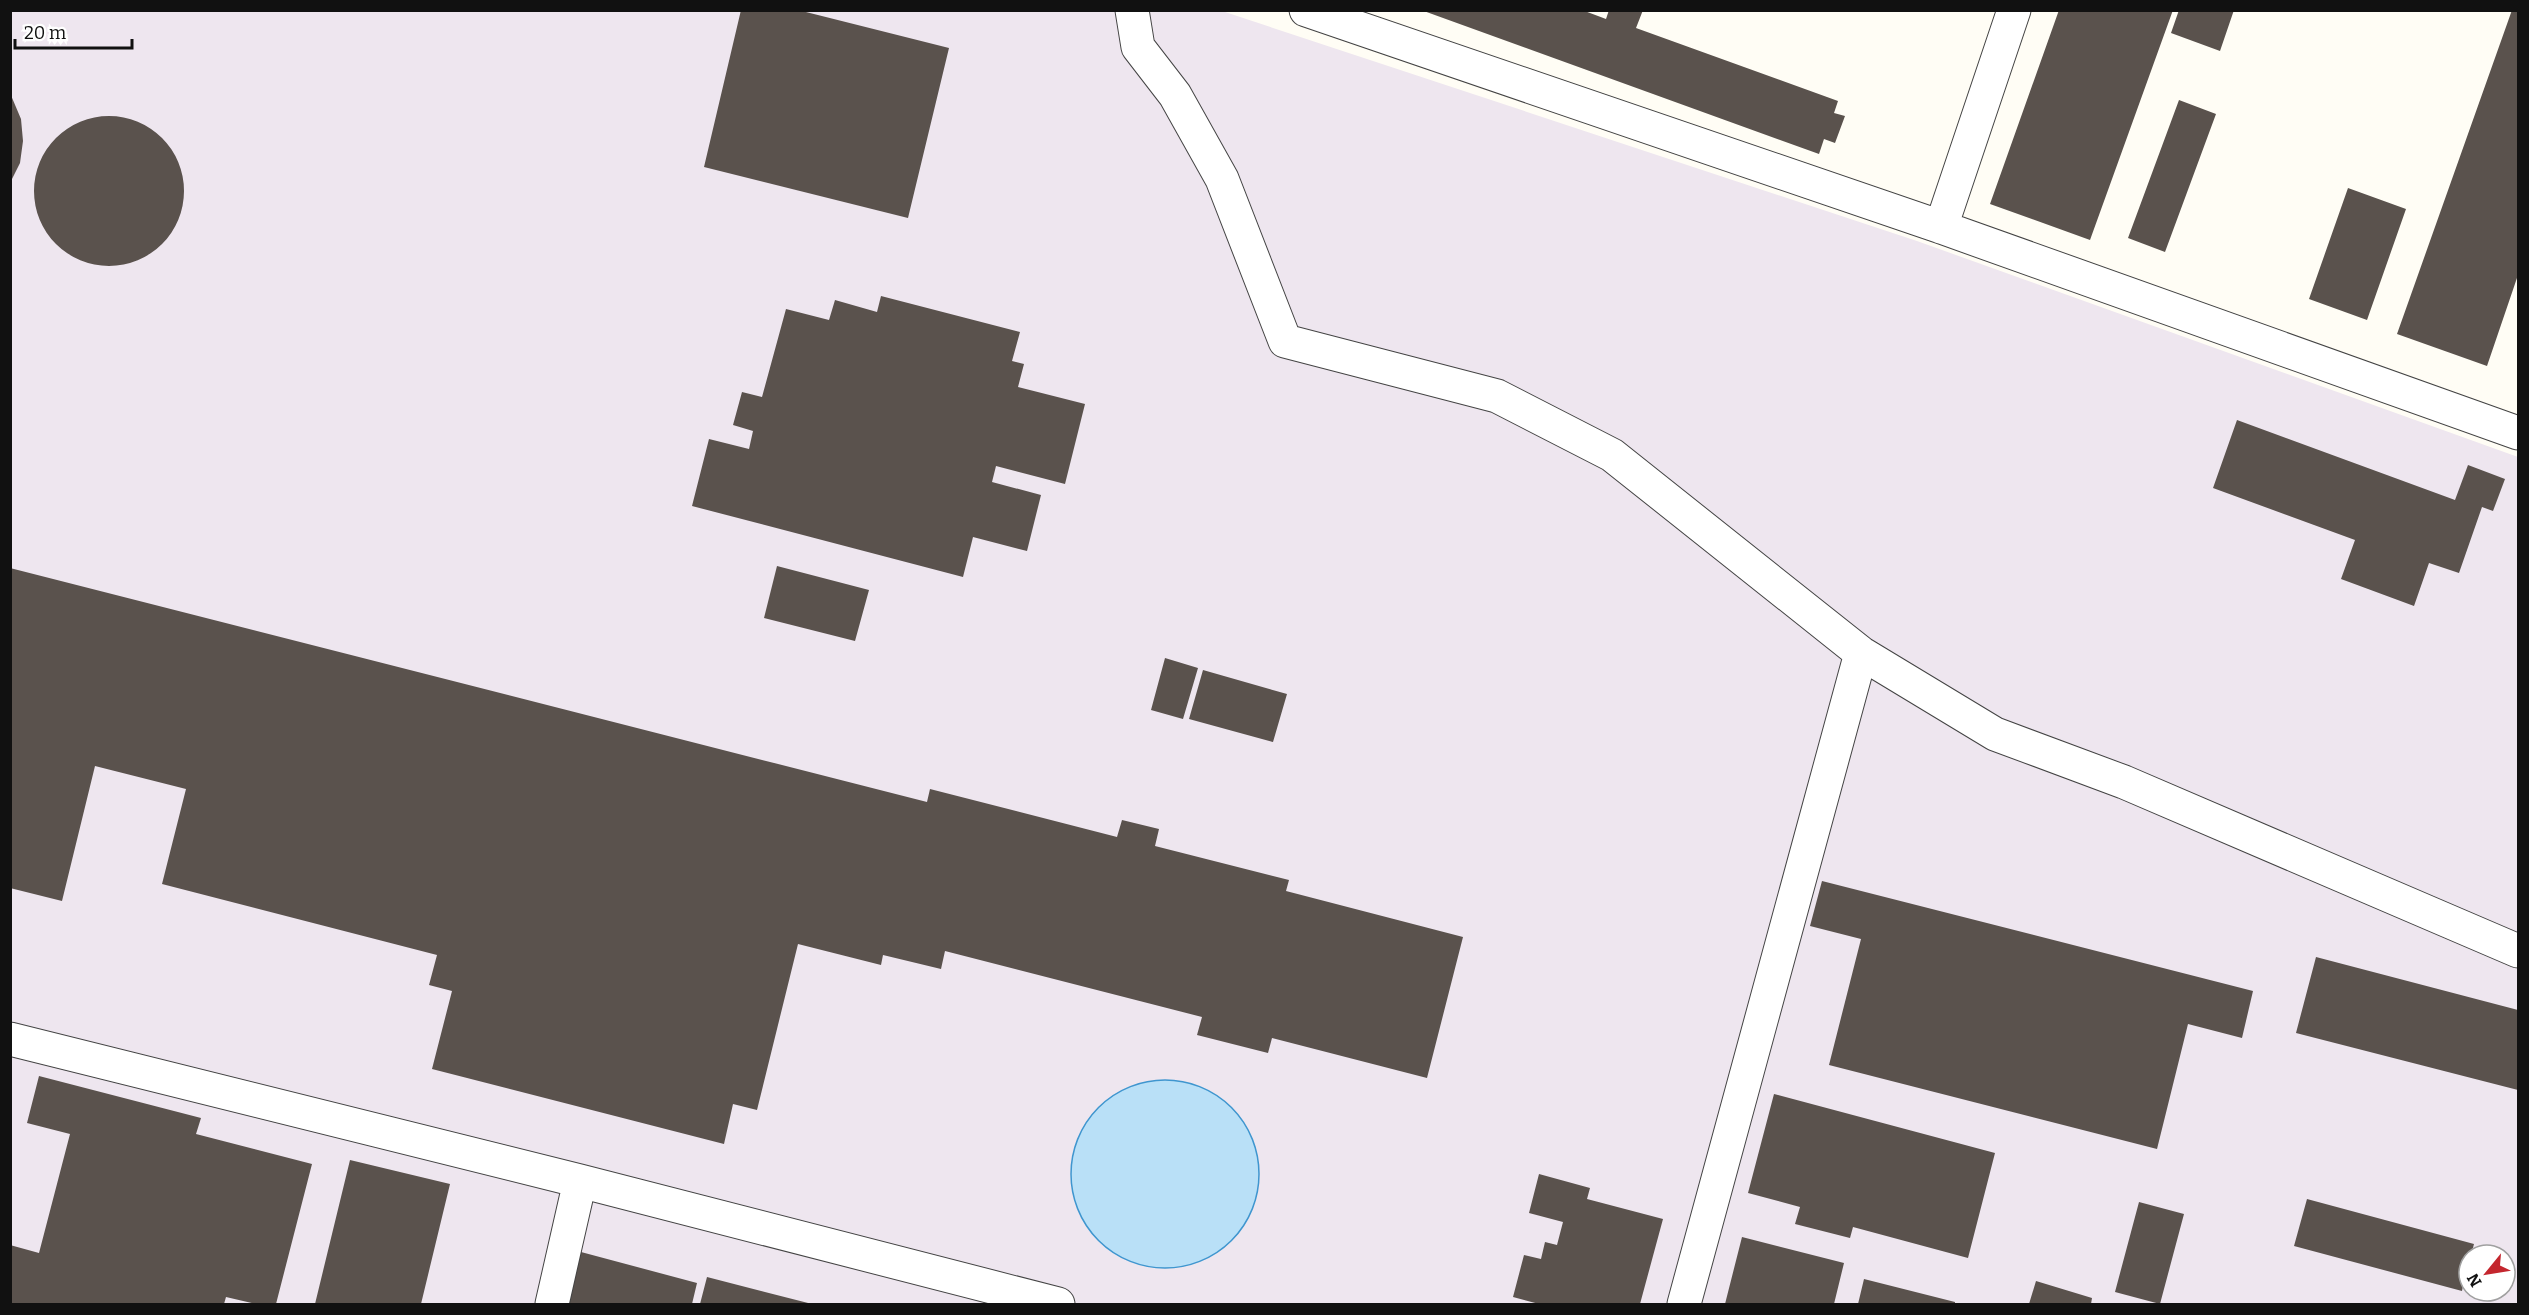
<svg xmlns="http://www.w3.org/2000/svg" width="2529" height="1315" font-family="Bitter,serif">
<rect width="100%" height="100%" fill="#fffdf5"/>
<!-- industrial -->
<path fill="#eee6ef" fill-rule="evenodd" d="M10 11H1222L1917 241 2518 457V1304H11ZM2469 1255H2505V1291H2469Z"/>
<!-- water -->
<path fill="#b9e0f7" stroke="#3f96cf" stroke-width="1.5" d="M1071 1174a94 94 0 1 1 188 0a94 94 0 1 1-188 0Z"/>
<!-- building -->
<path fill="#5a524d" d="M741 10H798L949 48 908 218 704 167Z
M1421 10H1582L1606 19 1609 10H1643L1636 28 1838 101 1834 113 1845 116 1835 143 1824 139 1819 154Z
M2059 10H2173L2090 240 1990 204Z
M2179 10H2234L2220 51 2171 33Z
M2512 10H2518V275L2487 366 2397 334Z
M10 93 21 119 23 141 20 163 10 183Z
M2179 100 2216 114 2165 252 2128 238Z
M34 191a75 75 0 1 1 150 0a75 75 0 1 1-150 0Z
M2348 188 2406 209 2367 320 2309 299Z
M881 296 1020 332 1012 361 1024 364 1018 387 1085 404 1065 484 996 466 992 482 1041 495 1027 551 973 537 963 577 692 506 709 439 749 449 753 431 733 425 742 392 762 397 786 309 829 320 835 300 877 312Z
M2237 420 2455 500 2468 465 2505 479 2493 511 2482 507 2459 573 2429 563 2414 606 2341 579 2355 540 2213 488Z
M777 566 869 590 855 641 764 618Z
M10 568 927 802 930 789 1117 837 1122 820 1159 829 1155 846 1289 880 1286 891 1463 937 1427 1078 1272 1038 1268 1053 1197 1035 1202 1017 945 951 941 969 883 955 881 965 798 944 757 1110 733 1104 724 1144 432 1069 452 991 429 985 437 955 162 884 186 789 95 766 62 901 10 888Z
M1165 658 1198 668 1183 719 1151 710Z
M1203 670 1287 694 1273 742 1189 719Z
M1822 881 2253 991 2242 1038 2188 1024 2157 1149 1829 1065 1861 939 1810 926Z
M2316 957 2518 1010V1090L2296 1033Z
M39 1076 201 1118 196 1134 312 1164 276 1304H256L226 1297 224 1304H10V1245L39 1253 70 1134 27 1123Z
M1774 1094 1995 1153 1968 1258 1853 1227 1850 1238 1795 1224 1800 1207 1748 1193Z
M350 1160 450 1184 421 1304H315Z
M1539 1174 1590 1188 1587 1199 1663 1219 1640 1304H1539L1513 1297 1524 1255 1541 1259 1545 1242 1557 1245 1563 1222 1529 1213Z
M2307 1199 2474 1244 2471 1255H2469L2462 1291 2294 1246Z
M2139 1202 2184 1214 2160 1304 2115 1292Z
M1742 1237 1844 1263 1834 1304H1725Z
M581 1252 697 1283 692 1304H567Z
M707 1277 812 1304H700Z
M1864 1279 1955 1302V1304H1858Z
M2036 1281 2092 1298 2091 1304H2029Z"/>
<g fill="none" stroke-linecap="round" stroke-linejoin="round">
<defs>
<path id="minor" d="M1132 10 1138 47 1175 95 1222 179 1285 341 1497 396 1612 455 1861 653 1995 734 2124 782 2518 951
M1306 10 1941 227 2518 433
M1941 227 2014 10
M10 1039 580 1181 1058 1304
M552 1304 580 1181
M1684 1304 1861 653"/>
</defs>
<!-- minor casing -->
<use href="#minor" stroke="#444" stroke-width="35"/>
<!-- minor -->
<use href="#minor" stroke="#fff" stroke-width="33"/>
</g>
<!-- border -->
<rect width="2529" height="1315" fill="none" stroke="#111111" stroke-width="24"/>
<!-- north arrow -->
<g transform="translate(2487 1273) rotate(240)"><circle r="28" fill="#ffffff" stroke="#a0a0a0" stroke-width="1.5"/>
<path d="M0-4.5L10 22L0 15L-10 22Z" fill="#c4262e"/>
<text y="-9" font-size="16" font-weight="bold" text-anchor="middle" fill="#111111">N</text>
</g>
<!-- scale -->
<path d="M15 39v9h117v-9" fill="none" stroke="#111111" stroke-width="3"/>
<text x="24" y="39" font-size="18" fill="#111111" stroke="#ffffff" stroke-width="4.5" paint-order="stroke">20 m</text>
</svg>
